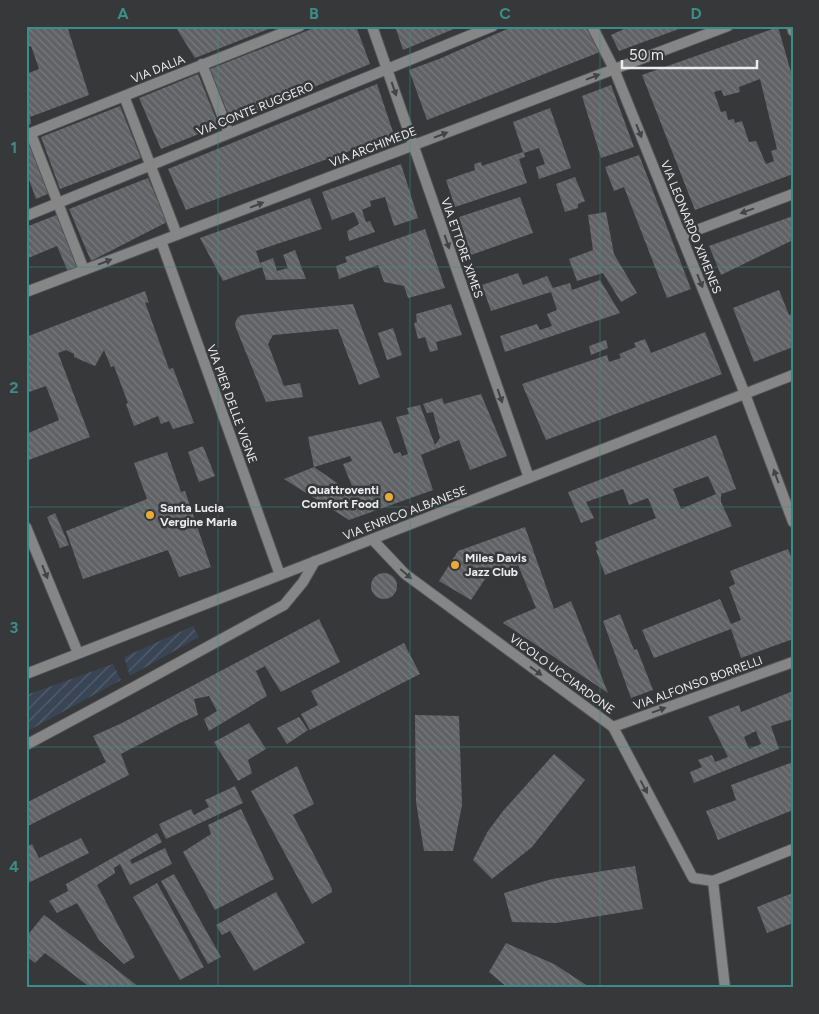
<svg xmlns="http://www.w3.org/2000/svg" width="819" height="1014" font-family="Figtree,sans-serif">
<defs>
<pattern id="garden-furrows" width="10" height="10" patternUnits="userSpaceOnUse" patternTransform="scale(1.25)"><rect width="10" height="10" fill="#394454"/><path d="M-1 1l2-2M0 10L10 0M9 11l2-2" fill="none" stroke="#565f6d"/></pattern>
<pattern id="building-back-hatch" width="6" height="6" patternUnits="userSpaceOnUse" patternTransform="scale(1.25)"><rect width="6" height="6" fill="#616265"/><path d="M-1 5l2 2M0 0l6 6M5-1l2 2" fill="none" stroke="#78797b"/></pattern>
</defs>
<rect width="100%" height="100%" fill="#36383a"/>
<!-- garden -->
<path fill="url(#garden-furrows)" d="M193 626 199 637 130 676 124 657Z
M113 664 121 680 26 732V695Z"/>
<!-- building -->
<path fill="url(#building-back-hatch)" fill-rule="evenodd" d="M26 26H67L89 95 30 117 31 124 26 126V74L39 69 31 46 26 47Z
M175 26H276L195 58Z
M319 26H356L370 64 231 121 210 69Z
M395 26H461L403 50Z
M514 26H589L600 52 427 120 409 70 439 59Z
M622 26H687L619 51 611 35 624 29Z
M778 27 793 79V174L695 210 642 75ZM760 79 777 149 771 151 774 161 766 164 756 141 749 142 742 121 735 123 734 119 728 120 726 111 721 112 714 92 721 90 724 96 740 92 739 87Z
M198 74 219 126 161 149 139 98Z
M377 84 394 135 186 210 168 169Z
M611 85 634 147 601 158 582 96Z
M120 106 141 158 60 189 41 137Z
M550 108 571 168 539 179 536 167 545 164 539 148 524 153 525 157 519 159 527 183 455 207 446 180 475 170 474 164 481 162 482 166 523 152 513 122Z
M31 143 50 193 36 199 26 171V145Z
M639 155 691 289 667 298 624 187 614 191 605 167Z
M401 164 418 218 394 226 385 197 370 201 371 206 362 210 366 222 370 221 375 232 349 241 347 231 359 224 354 212 332 220 322 192Z
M575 177 585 201 578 204V208L565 212 556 184Z
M148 178 167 222 91 261 69 209Z
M520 197 533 233 471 255 459 217Z
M310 198 322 229 256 251 260 263 273 258 277 271 288 268 283 255 295 250 306 279 266 280 262 267 223 281 200 238Z
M606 212 614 254 637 293 621 302 603 273 577 281 569 259 593 250 588 215Z
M59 214 81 268 69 274 57 246 26 259V227Z
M793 216V240L721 275 709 246Z
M425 229 445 288 408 298 404 286 384 282 378 265 339 279 336 266 347 262 345 257Z
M518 273 523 285 547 276 553 288 570 283 572 290 600 280 620 313 505 352 500 336 537 324 540 330 552 326 547 314 557 310 551 292 491 311 482 285Z
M779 290 789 315 793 313V347L754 362 733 308Z
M145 291 149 303 145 302 169 369 173 368 194 423 173 429 169 421 161 424 158 416 134 426 126 404 128 403 114 366 111 367 104 350 95 366 74 357V354L66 350 58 353 90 437 26 461V434L59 420 46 386 26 393V337Z
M353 304 380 377 359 385 338 329 273 335 268 344 284 386 300 383 303 397 266 402 236 328 235 323 238 317 242 315Z
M451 304 462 335 436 342 438 350 430 352 425 337 418 339 414 323 417 322 416 314Z
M393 328 402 355 387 360 378 333Z
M705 332 722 374 546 440 522 384 607 355 609 362 621 358 619 354 636 347 634 343 645 339 651 353Z
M606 340 608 348 591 355 589 346Z
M481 394 507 456 470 470 459 440 423 454 421 455 433 490 349 520 284 479 314 467 308 437 381 421 394 454 400 452 402 456 408 454 396 417 409 414 407 408 420 405 435 445 440 438 433 412 427 413 423 404 442 398 444 404ZM350 456 352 461 343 464 356 496 314 467Z
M716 435 736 489 721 494V502L732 526 605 575 596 550H598L595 542 656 518 648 498 629 505 623 489 586 502 594 518 581 523 568 492ZM708 476 716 494 681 509 673 489Z
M203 446 215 476 199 482 188 452Z
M167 452 181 492 185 491 211 567 179 577 168 550 83 579 66 531 147 499 134 463Z
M55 513 69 545 60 548 47 517Z
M525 527 554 609 571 601 608 693 503 623 505 621 536 608 518 565 485 579 471 600 439 581 458 551Z
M788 549 793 561V639L741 658 731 629 654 658 642 630 720 599 731 624 741 620 729 587 735 584 730 571Z
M371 586a13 13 0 1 1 26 0a13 13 0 1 1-26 0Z
M620 614 634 650 637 649 653 690 631 698 603 621Z
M319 619 340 662 281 692 265 666 256 671 267 696 209 731 204 719 217 711 209 696 194 699 198 715 180 723 121 754 129 775 26 827V803L106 762 93 736 122 723Z
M404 643 420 674 310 730 301 714 318 705 311 691Z
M793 691V719L771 726 779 749 694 783 690 772 702 767 698 760 712 755 715 762 728 757 708 717 739 705 741 712ZM756 731 761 744 749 749 744 737Z
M415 715 459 716 462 805 453 851H424L416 802Z
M299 717 308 730 287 744 277 728Z
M249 723 266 749 248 760 252 773 238 781 214 742Z
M554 754 585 780 532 847 492 879 473 860 488 831 503 811Z
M793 762V810L718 840 706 811 736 800 731 785Z
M297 766 314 804 293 815 332 889V892L312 904 251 791Z
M235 786 243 803 166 839 159 824 191 809 194 815 209 807 205 800Z
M241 809 274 879 215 910 183 852 211 834 208 825Z
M157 833 162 842 130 860 132 864 165 848 172 864 130 885 120 864 114 868 115 873 97 885 135 957 124 964 99 940 77 903 57 913 49 901 68 891 66 884Z
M81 838 89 853 26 884V847L32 844 39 858Z
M635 866 643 909 556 923 512 922 504 893 552 879Z
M174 874 221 957 208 964 161 881Z
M157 883 204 967 180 980 133 897Z
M276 892 305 943 254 971 230 931 222 935 216 925Z
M793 893V923L767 933 757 907Z
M44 915 107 962 140 988H91L45 953 35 963 26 956V937Z
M506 943 554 964 591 988H508L489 972Z"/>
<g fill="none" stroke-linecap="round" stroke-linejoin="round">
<defs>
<path id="lane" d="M31 134 84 270
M26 745 134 687 284 605 303 582 315 561"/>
<path id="street" d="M372 26 529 478
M592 26 614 69 745 394 793 522
M792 26 793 31
M202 64 229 133
M124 96 177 235
M26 135 300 26
M26 216 493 26
M681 236 793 194
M161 241 280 575
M26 292 728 26
M26 527 78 653
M372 539 405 574 613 727 693 878 713 881
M26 674 793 375
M613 727 793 662
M713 881 725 988
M713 881 793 849"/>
</defs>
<!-- lane casing -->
<use href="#lane" stroke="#535557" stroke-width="12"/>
<!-- street casing -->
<use href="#street" stroke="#535557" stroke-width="12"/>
<!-- lane -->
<use href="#lane" stroke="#868687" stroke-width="10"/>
<!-- street -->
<use href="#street" stroke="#868687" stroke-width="10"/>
</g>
<!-- one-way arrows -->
<defs><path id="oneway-solid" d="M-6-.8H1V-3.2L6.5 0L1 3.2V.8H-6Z" transform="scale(1.25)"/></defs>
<g fill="#424446">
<use href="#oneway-solid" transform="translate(593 77) rotate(-21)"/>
<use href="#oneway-solid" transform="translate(394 89) rotate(71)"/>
<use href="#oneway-solid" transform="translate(639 131) rotate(68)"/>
<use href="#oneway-solid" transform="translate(441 135) rotate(-21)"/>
<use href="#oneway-solid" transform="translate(257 205) rotate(-21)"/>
<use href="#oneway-solid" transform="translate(747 211) rotate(160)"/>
<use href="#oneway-solid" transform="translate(447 242) rotate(71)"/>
<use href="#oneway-solid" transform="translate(105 262) rotate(-21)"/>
<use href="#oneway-solid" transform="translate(700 281) rotate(68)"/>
<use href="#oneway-solid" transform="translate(500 396) rotate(71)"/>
<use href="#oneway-solid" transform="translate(776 476) rotate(-110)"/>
<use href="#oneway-solid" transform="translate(45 572) rotate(68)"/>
<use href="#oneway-solid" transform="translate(406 574) rotate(41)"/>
<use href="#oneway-solid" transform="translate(536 671) rotate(36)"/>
<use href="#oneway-solid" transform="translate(659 710) rotate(-20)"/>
<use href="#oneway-solid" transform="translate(644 787) rotate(62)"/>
</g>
<!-- grid -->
<path fill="none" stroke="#3b8e87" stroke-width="1" stroke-opacity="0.55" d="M218 26V988M410 26V988M600 26V988M26 267H793M26 507H793M26 747H793"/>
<!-- markers -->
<g fill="#e8ab37" stroke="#36383a" stroke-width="2">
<circle cx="389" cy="497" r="5"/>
<circle cx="150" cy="515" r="5"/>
<circle cx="455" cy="565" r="5"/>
</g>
<g text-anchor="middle" stroke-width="5" stroke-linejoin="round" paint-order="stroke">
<!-- street labels -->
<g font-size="12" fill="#ebeced" stroke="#36383a">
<text transform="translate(158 69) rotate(-22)" y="4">VIA DALIA</text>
<text transform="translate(255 109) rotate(-22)" y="4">VIA CONTE RUGGERO</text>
<text transform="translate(373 147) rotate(-21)" y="4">VIA ARCHIMEDE</text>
<text transform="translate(691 227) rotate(68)" y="4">VIA LEONARDO XIMENES</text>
<text transform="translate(462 248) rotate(71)" y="4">VIA ETTORE XIMES</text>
<text transform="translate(232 404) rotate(70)" y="4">VIA PIER DELLE VIGNE</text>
<text transform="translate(405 513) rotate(-21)" y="4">VIA ENRICO ALBANESE</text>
<text transform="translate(562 674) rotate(36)" y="4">VICOLO UCCIARDONE</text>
<text transform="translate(698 683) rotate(-20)" y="4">VIA ALFONSO BORRELLI</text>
</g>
<!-- poi labels -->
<g font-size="12" font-weight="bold" fill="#ebeced" stroke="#36383a" text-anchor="start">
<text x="379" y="494" text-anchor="end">Quattroventi<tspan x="379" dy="14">Comfort Food</tspan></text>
<text x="160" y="512">Santa Lucia<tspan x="160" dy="14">Vergine Maria</tspan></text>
<text x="465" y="562">Miles Davis<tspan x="465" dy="14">Jazz Club</tspan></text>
</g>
</g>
<!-- border -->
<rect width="819" height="1014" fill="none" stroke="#36383a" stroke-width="55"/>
<!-- scale -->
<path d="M622 60v8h135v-8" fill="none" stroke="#ebeced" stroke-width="2.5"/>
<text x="629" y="60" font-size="15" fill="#ebeced" stroke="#36383a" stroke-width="4" paint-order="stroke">50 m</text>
<rect x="28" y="28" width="764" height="958" fill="none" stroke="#3b8e87" stroke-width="2"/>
<g font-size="16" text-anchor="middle" font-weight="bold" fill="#3b8e87">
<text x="123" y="19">A</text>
<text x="314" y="19">B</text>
<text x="505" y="19">C</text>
<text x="696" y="19">D</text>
<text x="14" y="153">1</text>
<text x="14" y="393">2</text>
<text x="14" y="633">3</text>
<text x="14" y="872">4</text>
</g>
</svg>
